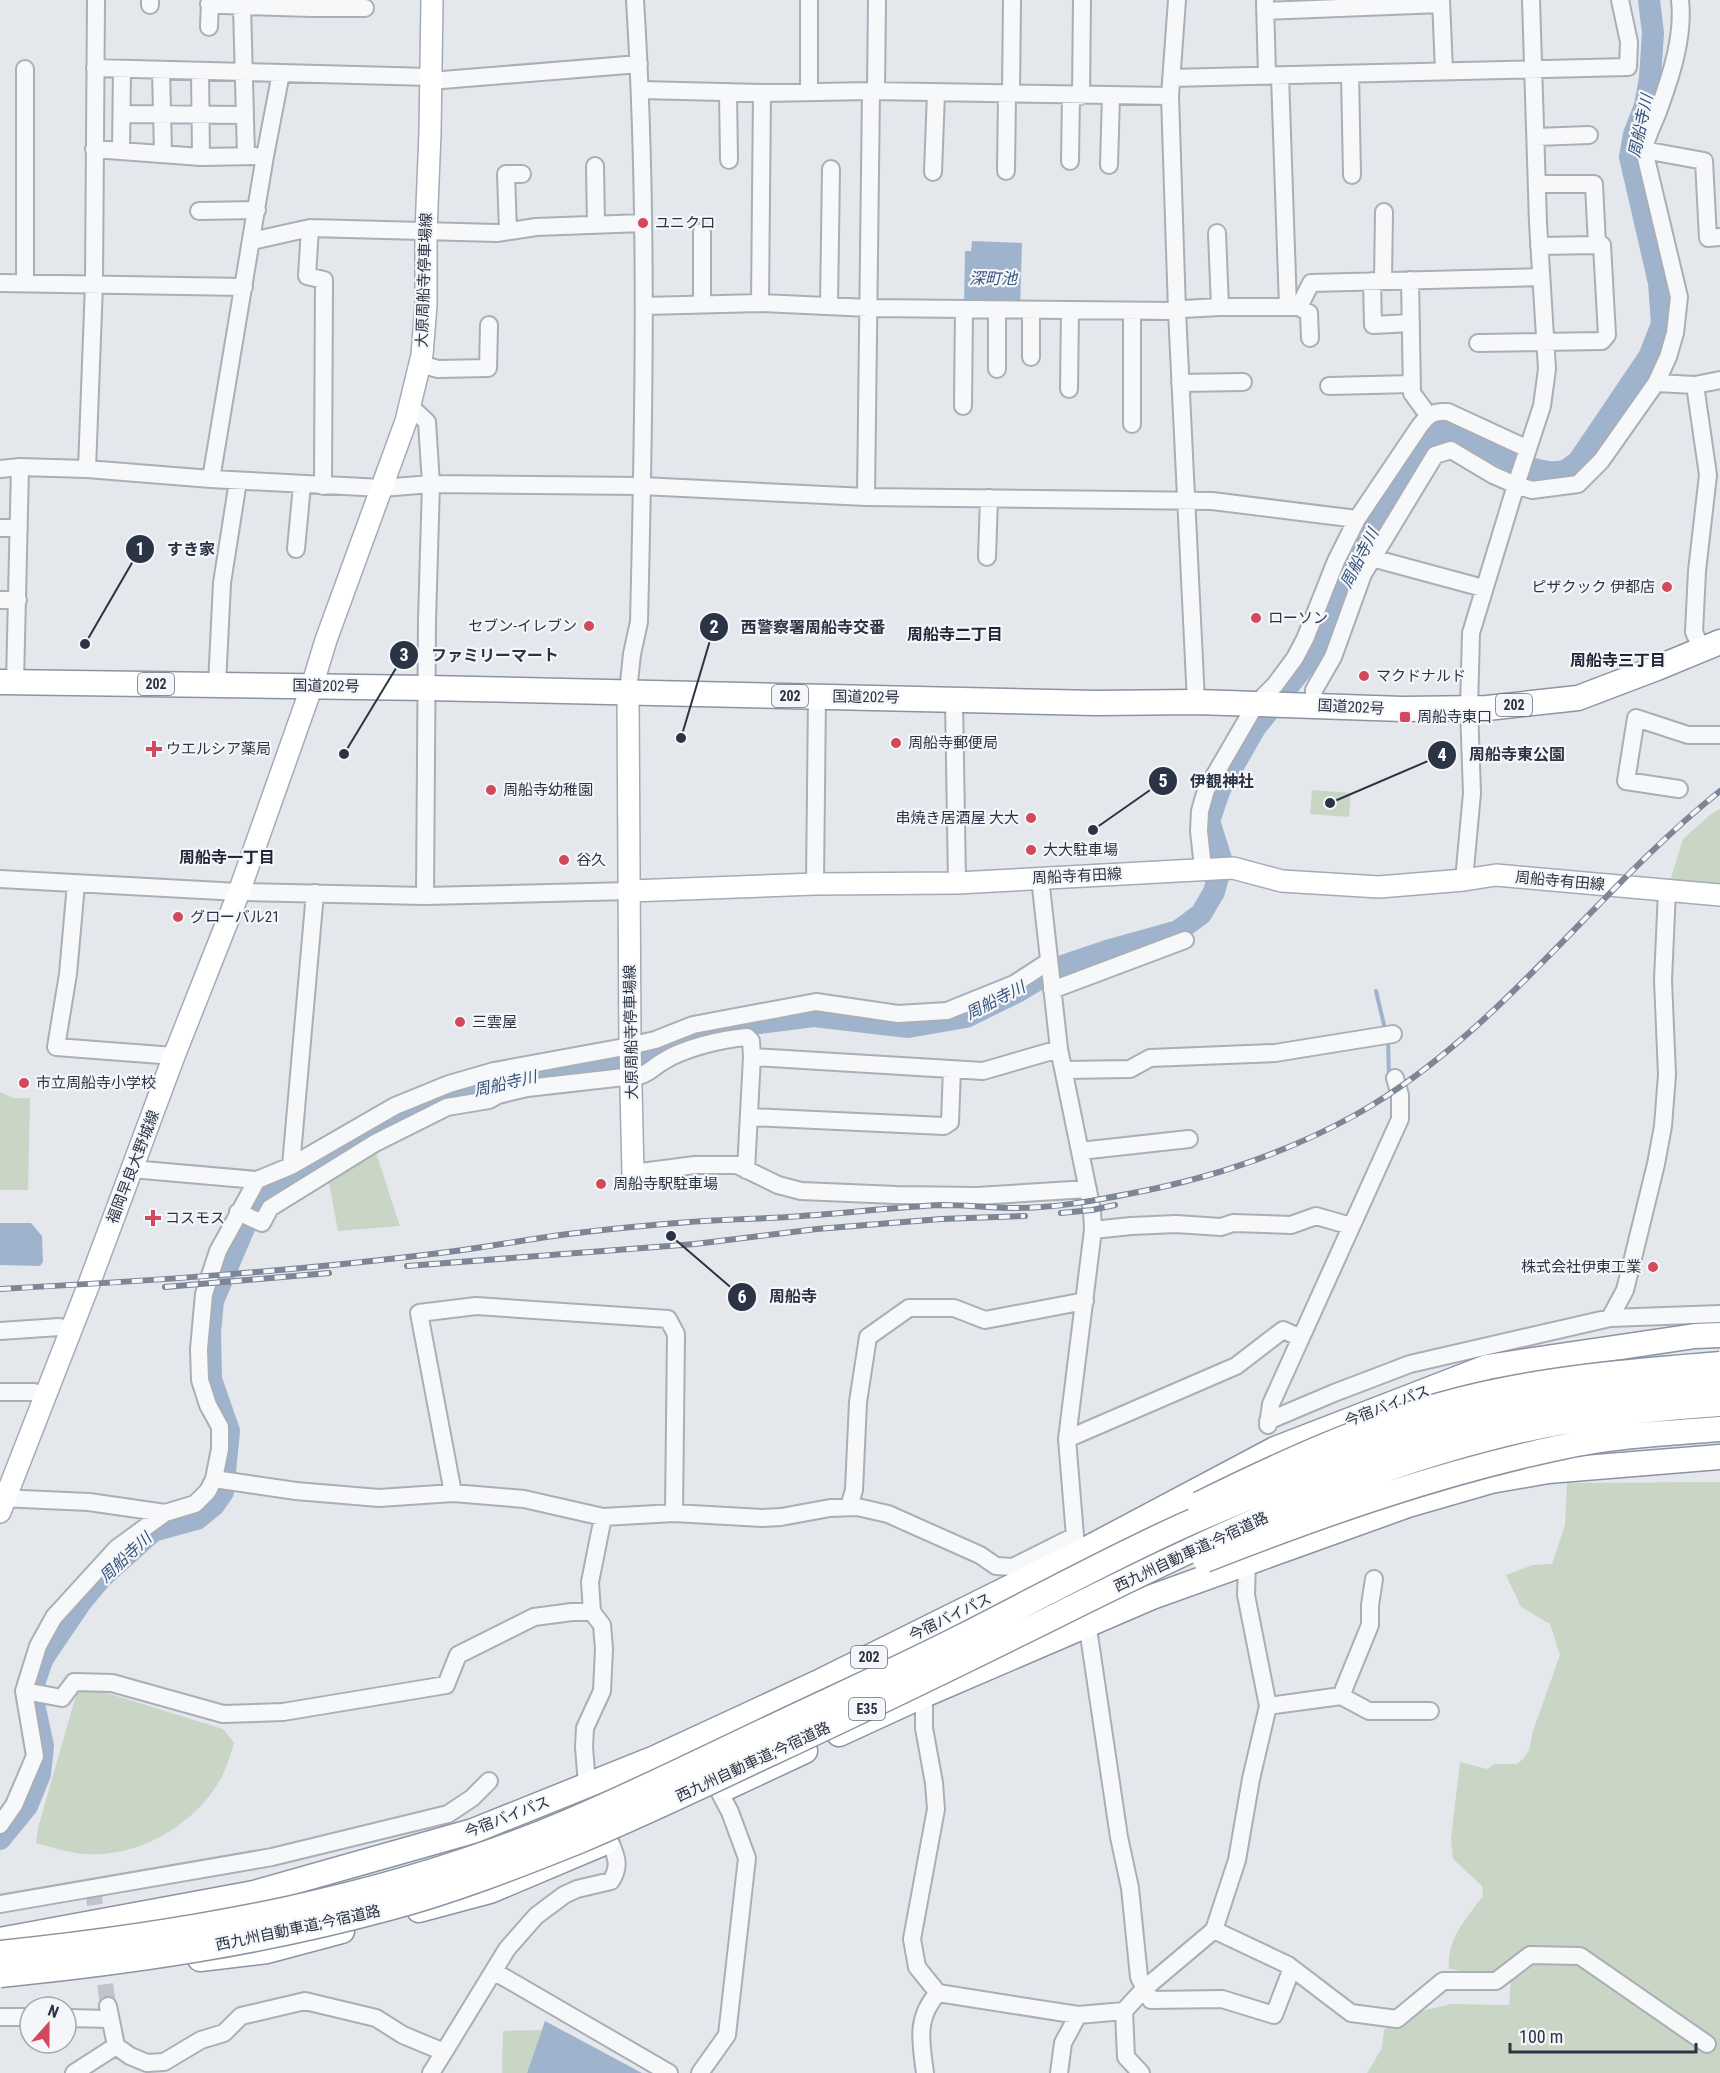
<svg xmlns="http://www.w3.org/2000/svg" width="1720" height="2073" font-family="'Roboto Condensed','Noto Sans JP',sans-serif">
<rect width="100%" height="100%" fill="#e4e7ec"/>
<!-- green -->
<path fill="#c9d6c5" d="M1312 790 1351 793 1349 817 1310 814Z
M1720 809V890L1667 891 1683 839 1711 814Z
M0 1092 13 1098H30L28 1190H0Z
M375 1150 400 1226 338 1231 328 1177Z
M1720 1482V2073H1367L1382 2048 1384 2031 1388 2023 1395 2017 1451 2004 1509 2005 1511 1979 1449 1969C1447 1938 1466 1919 1483 1896L1482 1886 1453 1859 1451 1839 1460 1762 1487 1769 1495 1764H1517L1524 1758 1529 1750 1533 1731 1560 1655 1550 1624 1521 1607 1506 1575 1533 1565 1552 1564 1565 1525 1567 1483Z
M91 1688 223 1729 234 1743C231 1753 228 1764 223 1774 200 1822 140 1858 86 1854 69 1853 52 1847 36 1843L38 1828 77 1692Z
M542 2030 527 2073H502L503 2031Z"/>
<!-- water -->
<path fill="#9fb4cc" d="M972 241 1022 243 1020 308 964 306 965 251H971Z
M0 1223H31L42 1236 43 1262 40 1266 0 1265Z
M545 2021 642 2073H527Z"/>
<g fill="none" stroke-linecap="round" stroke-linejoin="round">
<!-- stream -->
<path stroke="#9fb4cc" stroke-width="4" d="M1376 991 1385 1029
M1388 1039 1389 1077"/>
<!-- river -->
<path stroke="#9fb4cc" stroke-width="22" d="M0 1839 27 1806 40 1774 43 1746 34 1704 35 1681 43 1658 81 1602 102 1577 153 1531 197 1519 214 1505 223 1492 229 1431 211 1379 210 1332 213 1301 244 1228 259 1200 356 1138 453 1096 519 1078 617 1065 665 1046 716 1031 759 1023 814 1016 908 1027 966 1017 1017 992 1057 968 1110 950 1178 931 1201 914 1214 892 1222 862 1209 821 1220 789 1255 728 1314 654 1359 552 1427 440 1445 429C1475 438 1536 483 1566 470 1570 468 1574 464 1578 462L1649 357 1662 324 1659 283 1630 157 1634 134 1645 106 1650 78 1653 33 1649 0"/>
<!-- minor-tunnel -->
<path stroke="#bfc3cb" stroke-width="16" stroke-dasharray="16 8" stroke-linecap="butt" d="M93 1889 108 2006"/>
<defs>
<path id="minor" d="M242 0V6L312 8 313 0
M809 0V92
M1177 0 1170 96 1177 311 1196 702
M1441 0 1444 71
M1265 2 1267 76
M209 4 242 6 246 156
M150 5V0
M312 8H365
M1265 11 1441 4
M209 27 210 0
M95 68 430 77
M161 70 163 153
M200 71 201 157
M1350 74 1352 175
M1280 76 1288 307
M1171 78 1628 67 1629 42 1620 0
M430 81 639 64
M641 90 762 93 871 91 1170 96
M876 91 877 0
M728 92 729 160
M1011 95 1012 0
M1081 96 1082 0
M122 114 245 115
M1536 137 1589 135
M94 149 201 157 255 156
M1644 150 1704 161 1708 238 1720 237
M121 151 122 69
M1070 161 1071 95
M1109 165 1111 96
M595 166 596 225
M1006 171 1007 95
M933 172 936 93
M199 211 257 210
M310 228 307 276 324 280 323 486
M508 231 506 174H522
M1217 233 1220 307
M252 241 310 228 497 233 536 227 643 223
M1539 246 1597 245
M1410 280 1412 393 1428 415
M1372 281 1373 325 1411 323
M1383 281 1384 212
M0 283 244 287
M25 283V69
M760 303 762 93
M702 304V232
M829 305 831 169
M645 306 760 303 869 308 1177 311 1183 309 1220 307H1299L1309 313 1310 338
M1299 307 1311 283 1541 277
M1132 311V424
M1478 343 1602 341 1607 335 1602 245H1597L1594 184H1537
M1031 357V310
M420 364 438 369 488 368 489 325
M997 369V310
M1180 383 1243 382
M1656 383 1668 357 1675 333 1679 297 1644 150C1647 133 1655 122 1660 106 1672 73 1684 35 1680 0
M1695 385 1708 475 1697 571 1694 632 1702 650
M1329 386 1412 384
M1069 389 1070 311
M410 406 427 422 431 484 427 620 425 896
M963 406 964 309
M0 469 20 467 87 469 211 479 382 488 431 484 642 486 866 497 1212 501 1357 519
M87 469 94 284 96 0
M211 479 265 156 281 73
M866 497 871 91
M0 528H19
M296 549 302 485
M987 557 989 498
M1372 558 1483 588
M0 600H18
M15 683 20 467
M217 685 222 583 238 481
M628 692 632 654 639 622C644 414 648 207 635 0
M954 699 957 883
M1314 705V690L1333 657 1363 574 1435 455 1451 450 1493 475 1516 485 1532 490 1578 484 1601 461 1656 383 1695 385 1720 380
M1679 789 1626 781 1636 718 1688 735H1720
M1203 868 1199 831 1200 811 1206 790 1256 704 1275 685 1295 658 1305 639 1336 561 1357 519 1419 427C1428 415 1432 411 1448 412L1528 449
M1040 878 1059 1049 1092 1210 1093 1230 1067 1439 1075 1536 1080 1563
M0 879 239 892 425 896 630 891
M1464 880 1472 793 1469 708 1471 633 1516 485 1542 406 1547 369 1538 223 1531 0
M76 884 68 974 56 1047 174 1056
M815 884 817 696
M1052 990 1185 940
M1064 1070 1130 1069 1150 1058 1275 1053 1393 1034
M749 1117 944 1126 950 1122 952 1069
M1080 1151 1189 1139
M291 1166 315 893
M133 1167 143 1170 257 1180
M746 1170 752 1057 983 1071 1059 1049
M633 1173 695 1165H737L778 1185 801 1191 896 1195 977 1196 1088 1189
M238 1212 262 1223 270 1208 375 1143 447 1107 489 1100 498 1095 527 1088 642 1075C650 1072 655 1066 662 1062 683 1048 722 1039 747 1037L751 1041 752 1057
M1093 1230 1131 1226 1176 1224 1221 1227 1233 1223 1291 1225 1316 1216 1351 1226
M1610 1318 1625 1290 1631 1266 1656 1164 1663 1126 1667 1075 1663 980 1667 891
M0 1331 59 1327 70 1330
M0 1392H34L44 1396
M1268 1421 1334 1393 1410 1364 1610 1318 1720 1314
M1268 1425 1271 1404 1400 1119V1095L1395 1078
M1067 1439 1236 1366 1283 1330 1301 1338
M214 1479 296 1491 379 1498 453 1493 524 1499 603 1517 674 1513 762 1518 781 1517 830 1508 857 1507 888 1514 980 1555 996 1566 1013 1567 1075 1536
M453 1493 419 1313 476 1306 668 1319 676 1334 674 1513
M0 1498 89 1502 165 1513
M849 1507 854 1490 858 1402 868 1337 909 1308H954L985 1320 1085 1301
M1086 1615 1119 1837 1130 1888 1139 1977 1151 2000 1222 1999 1274 2015 1292 1968
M24 1691 62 1698 74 1682 112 1683 223 1714 283 1712 446 1685 458 1655 534 1617 572 1612H592
M924 1695V1728L934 1783 936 1809 912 1939 917 1967 938 1993 1078 2015 1124 2011 1144 1989 1214 1930 1237 1860 1251 1779 1268 1706 1246 1595 1247 1562
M1341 1696 1369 1711H1430
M1268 1706 1341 1696 1370 1625V1605L1374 1579
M587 1785 584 1747 585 1728 602 1691 604 1649 602 1625 592 1612 590 1582 603 1517
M0 1825 14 1805 35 1756 24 1691 38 1646 54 1617 117 1548 165 1513 195 1504 208 1491 214 1479 220 1449V1427L208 1405 200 1380 199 1349 204 1294 218 1251 257 1180 291 1166 395 1106 449 1084 494 1071 630 1046 655 1040 693 1025 816 1002 898 1014 947 1011 1014 984 1048 962
M0 1904 272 1857 448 1814 472 1798 489 1781
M1214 1930 1288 1965 1351 2013 1397 2019 1443 1981H1496L1530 1955 1580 1956 1707 2044
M495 1972 669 2073
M108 2006 116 2046 130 2056 147 2063 164 2062 201 2040 224 2033 241 2016 305 2001 376 2018 403 2035 444 2052 507 1949 536 1916 564 1895 577 1889 611 1881C621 1865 616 1857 610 1841
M1124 2011 1126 2057 1141 2073
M0 2017H30
M66 2018 110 2019
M74 2073 116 2046
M431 2073 444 2052
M700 2073 727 2035 747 1858 730 1812 719 1791
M925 2073C921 2042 915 2018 938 1993
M1059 2073 1063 2043 1078 2015"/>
<path id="major" d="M628 692 630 1046 633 1173
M630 891 815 884 957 883 1233 868 1282 881 1379 887 1464 880 1496 875 1720 895
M0 1512 89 1284 174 1056 239 892 312 686 326 640 406 421 422 355 426 305V231L430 133 432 0"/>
<path id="highway" d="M0 682 427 688 1096 703 1196 702 1403 709 1487 708 1578 698 1657 668 1720 642
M839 1734 924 1695 1152 1597 1408 1505 1491 1481 1548 1471 1720 1457
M728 1787 805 1751
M419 1910 490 1891 606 1842
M0 1940 254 1893 473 1831 655 1758 817 1683 1079 1553 1275 1449 1487 1367 1695 1336 1720 1335
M200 1959 267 1951 342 1931"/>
</defs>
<!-- minor casing -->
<use href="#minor" stroke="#a9aeb7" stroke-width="20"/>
<!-- major casing -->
<use href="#major" stroke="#a3abb8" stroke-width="24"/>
<!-- highway casing -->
<use href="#highway" stroke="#8b94a3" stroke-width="27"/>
<!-- minor -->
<use href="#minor" stroke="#f7f8fa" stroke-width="16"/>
<!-- major -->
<use href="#major" stroke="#fff" stroke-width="21"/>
<!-- highway -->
<use href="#highway" stroke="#fff" stroke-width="24"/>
<defs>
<path id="rail" d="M1061 1213 1092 1210 1115 1205
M407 1266 695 1244 817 1229 941 1219 1025 1216
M165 1287 329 1273
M0 1289C149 1281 300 1271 448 1252 488 1247 528 1239 568 1234 609 1229 649 1225 690 1222 727 1219 765 1219 802 1216 849 1213 895 1207 942 1205 967 1205 992 1208 1017 1208 1054 1208 1092 1201 1128 1194 1209 1179 1285 1154 1357 1114 1500 1033 1594 892 1720 791"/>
</defs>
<!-- rail casing -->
<use href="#rail" stroke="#7d8696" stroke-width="6"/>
<!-- rail -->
<use href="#rail" stroke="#f4f6f9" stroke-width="4" stroke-dasharray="11" stroke-linecap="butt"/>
<defs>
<path id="highway-bridge" d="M1199 1504C1294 1457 1393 1412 1498 1391 1571 1376 1646 1370 1720 1364
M1205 1560C1320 1515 1436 1474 1557 1448 1610 1436 1665 1433 1720 1429
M0 1953C194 1933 390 1898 570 1821 638 1792 704 1759 770 1728 833 1698 898 1669 961 1637 1034 1600 1107 1560 1182 1526 1257 1493 1335 1461 1413 1437 1512 1405 1617 1389 1720 1383
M0 1975C131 1962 261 1943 389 1908 453 1891 517 1866 579 1841 641 1815 702 1786 763 1757 849 1717 934 1676 1019 1634 1173 1558 1326 1479 1493 1437 1567 1418 1644 1409 1720 1404"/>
</defs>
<!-- highway-bridge casing -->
<use href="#highway-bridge" stroke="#8b94a3" stroke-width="27" stroke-linecap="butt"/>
<!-- highway-bridge -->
<use href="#highway-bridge" stroke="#fff" stroke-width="24"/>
</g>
<!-- markers -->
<g fill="#d1495b" stroke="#f4f6f9" stroke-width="2">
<circle cx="643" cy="223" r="6"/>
<circle cx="1667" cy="587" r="6"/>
<circle cx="1256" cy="618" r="6"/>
<circle cx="589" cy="626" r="6"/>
<circle cx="1364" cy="676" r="6"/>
<rect x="1399" y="711" width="12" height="12" rx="3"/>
<circle cx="896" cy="743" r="6"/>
<path d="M151 740h6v6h6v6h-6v6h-6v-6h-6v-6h6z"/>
<circle cx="491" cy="790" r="6"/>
<circle cx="1031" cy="818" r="6"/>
<circle cx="1031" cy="850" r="6"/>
<circle cx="564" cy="860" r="6"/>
<circle cx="178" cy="917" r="6"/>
<circle cx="460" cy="1022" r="6"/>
<circle cx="24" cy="1083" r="6"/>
<circle cx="601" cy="1184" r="6"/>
<path d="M150 1209h6v6h6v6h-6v6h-6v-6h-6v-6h6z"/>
<circle cx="1653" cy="1267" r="6"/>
</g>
<g text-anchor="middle" stroke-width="4.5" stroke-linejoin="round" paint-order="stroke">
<!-- shield labels -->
<g fill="#f4f6f9" stroke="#676e7b" stroke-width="1.5">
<rect x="138" y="673" width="36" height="22" rx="4.5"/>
<rect x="772" y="685" width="36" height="22" rx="4.5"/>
<rect x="1496" y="694" width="36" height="22" rx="4.5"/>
<rect x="851" y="1646" width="36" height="22" rx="4.5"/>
<rect x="849" y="1698" width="36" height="22" rx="4.5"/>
</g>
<g font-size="14" font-weight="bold" fill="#2b3445">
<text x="156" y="689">202</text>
<text x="790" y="701">202</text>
<text x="1514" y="710">202</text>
<text x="869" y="1662">202</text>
<text x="867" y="1714">E35</text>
</g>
<!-- poi labels -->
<g font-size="15" fill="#2b3445" stroke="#f4f6f9" text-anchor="start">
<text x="655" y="228">ユニクロ</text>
<text x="1655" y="592" text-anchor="end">ピザクック 伊都店</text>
<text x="1268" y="623">ローソン</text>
<text x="577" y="631" text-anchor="end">セブン-イレブン</text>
<text x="1376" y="681">マクドナルド</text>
<text x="1417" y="722">周船寺東口</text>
<text x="908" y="748">周船寺郵便局</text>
<text x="166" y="754">ウエルシア薬局</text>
<text x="503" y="795">周船寺幼稚園</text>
<text x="1019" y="823" text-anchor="end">串焼き居酒屋 大大</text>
<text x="1043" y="855">大大駐車場</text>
<text x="576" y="865">谷久</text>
<text x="190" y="922">グローバル21</text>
<text x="472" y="1027">三雲屋</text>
<text x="36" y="1088">市立周船寺小学校</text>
<text x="613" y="1189">周船寺駅駐車場</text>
<text x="165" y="1223">コスモス</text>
<text x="1641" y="1272" text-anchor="end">株式会社伊東工業</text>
</g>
<!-- street labels -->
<g font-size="15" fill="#2b3445" stroke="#f4f6f9">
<text transform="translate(424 280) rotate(-88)" y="5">大原周船寺停車場線</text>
<text transform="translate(326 686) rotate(1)" y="5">国道202号</text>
<text transform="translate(866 697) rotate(1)" y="5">国道202号</text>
<text transform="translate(1351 707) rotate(3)" y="5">国道202号</text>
<text transform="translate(1077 876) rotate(-3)" y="5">周船寺有田線</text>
<text transform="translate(1560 881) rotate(5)" y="5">周船寺有田線</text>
<text transform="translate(631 1032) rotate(-91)" y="5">大原周船寺停車場線</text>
<text transform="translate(133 1167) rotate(-69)" y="5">福岡早良大野城線</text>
<text transform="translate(1387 1406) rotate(-21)" y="5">今宿バイパス</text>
<text transform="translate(1191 1552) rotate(-25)" y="5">西九州自動車道;今宿道路</text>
<text transform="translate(950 1617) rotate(-26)" y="5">今宿バイパス</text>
<text transform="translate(753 1762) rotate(-25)" y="5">西九州自動車道;今宿道路</text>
<text transform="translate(507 1817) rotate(-21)" y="5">今宿バイパス</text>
<text transform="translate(298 1928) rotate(-12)" y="5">西九州自動車道;今宿道路</text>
</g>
<!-- water labels -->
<g font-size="16" font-style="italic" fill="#34527a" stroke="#f4f6f9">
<text transform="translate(1640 126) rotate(-78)" y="6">周船寺川</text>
<text x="993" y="284">深町池</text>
<text transform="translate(1359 558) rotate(-63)" y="6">周船寺川</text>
<text transform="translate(995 1000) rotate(-27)" y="6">周船寺川</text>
<text transform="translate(505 1083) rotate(-13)" y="6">周船寺川</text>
<text transform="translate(125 1557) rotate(-43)" y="6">周船寺川</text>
</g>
<!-- neighbourhood labels -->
<g font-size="16" font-weight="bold" fill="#1d2536" stroke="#f4f6f9">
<text x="955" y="640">周船寺二丁目</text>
<text x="1618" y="666">周船寺三丁目</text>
<text x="227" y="863">周船寺一丁目</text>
</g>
</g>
<!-- callouts -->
<path fill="none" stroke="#2b3445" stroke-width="2" d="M85 644L140 549M681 738L714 627M344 754L404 655M1330 803L1442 755M1093 830L1163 781M671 1236L742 1297"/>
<g fill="#2b3445" stroke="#f4f6f9" stroke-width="2">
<circle cx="85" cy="644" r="6"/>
<circle cx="681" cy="738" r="6"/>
<circle cx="344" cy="754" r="6"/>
<circle cx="1330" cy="803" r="6"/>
<circle cx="1093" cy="830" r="6"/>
<circle cx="671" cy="1236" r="6"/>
<circle cx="140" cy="549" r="15"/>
<circle cx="714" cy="627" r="15"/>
<circle cx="404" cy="655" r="15"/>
<circle cx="1442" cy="755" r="15"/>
<circle cx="1163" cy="781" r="15"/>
<circle cx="742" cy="1297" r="15"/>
</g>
<g font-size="18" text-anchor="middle" font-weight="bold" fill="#fff">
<text x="140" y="555">1</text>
<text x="714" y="633">2</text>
<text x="404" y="661">3</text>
<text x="1442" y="761">4</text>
<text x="1163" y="787">5</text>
<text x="742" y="1303">6</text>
</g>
<g font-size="16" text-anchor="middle" font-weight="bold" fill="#2b3445" stroke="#f4f6f9" stroke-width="4.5" stroke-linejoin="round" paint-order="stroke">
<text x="191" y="555">すき家</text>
<text x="813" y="633">西警察署周船寺交番</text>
<text x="495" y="661">ファミリーマート</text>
<text x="1517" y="760">周船寺東公園</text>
<text x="1222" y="787">伊覩神社</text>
<text x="793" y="1302">周船寺</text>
</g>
<!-- north arrow -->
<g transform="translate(48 2025) rotate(21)"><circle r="28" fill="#f4f6f9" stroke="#a4a8b1" stroke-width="1.5"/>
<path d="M0-4.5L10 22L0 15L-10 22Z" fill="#d1495b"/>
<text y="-9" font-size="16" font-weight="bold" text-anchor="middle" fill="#2b3445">N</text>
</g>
<!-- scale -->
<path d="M1510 2043v9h186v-9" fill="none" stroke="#2b3445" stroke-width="3"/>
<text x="1519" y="2043" font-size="18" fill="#2b3445" stroke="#f4f6f9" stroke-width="4.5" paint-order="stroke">100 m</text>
</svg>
